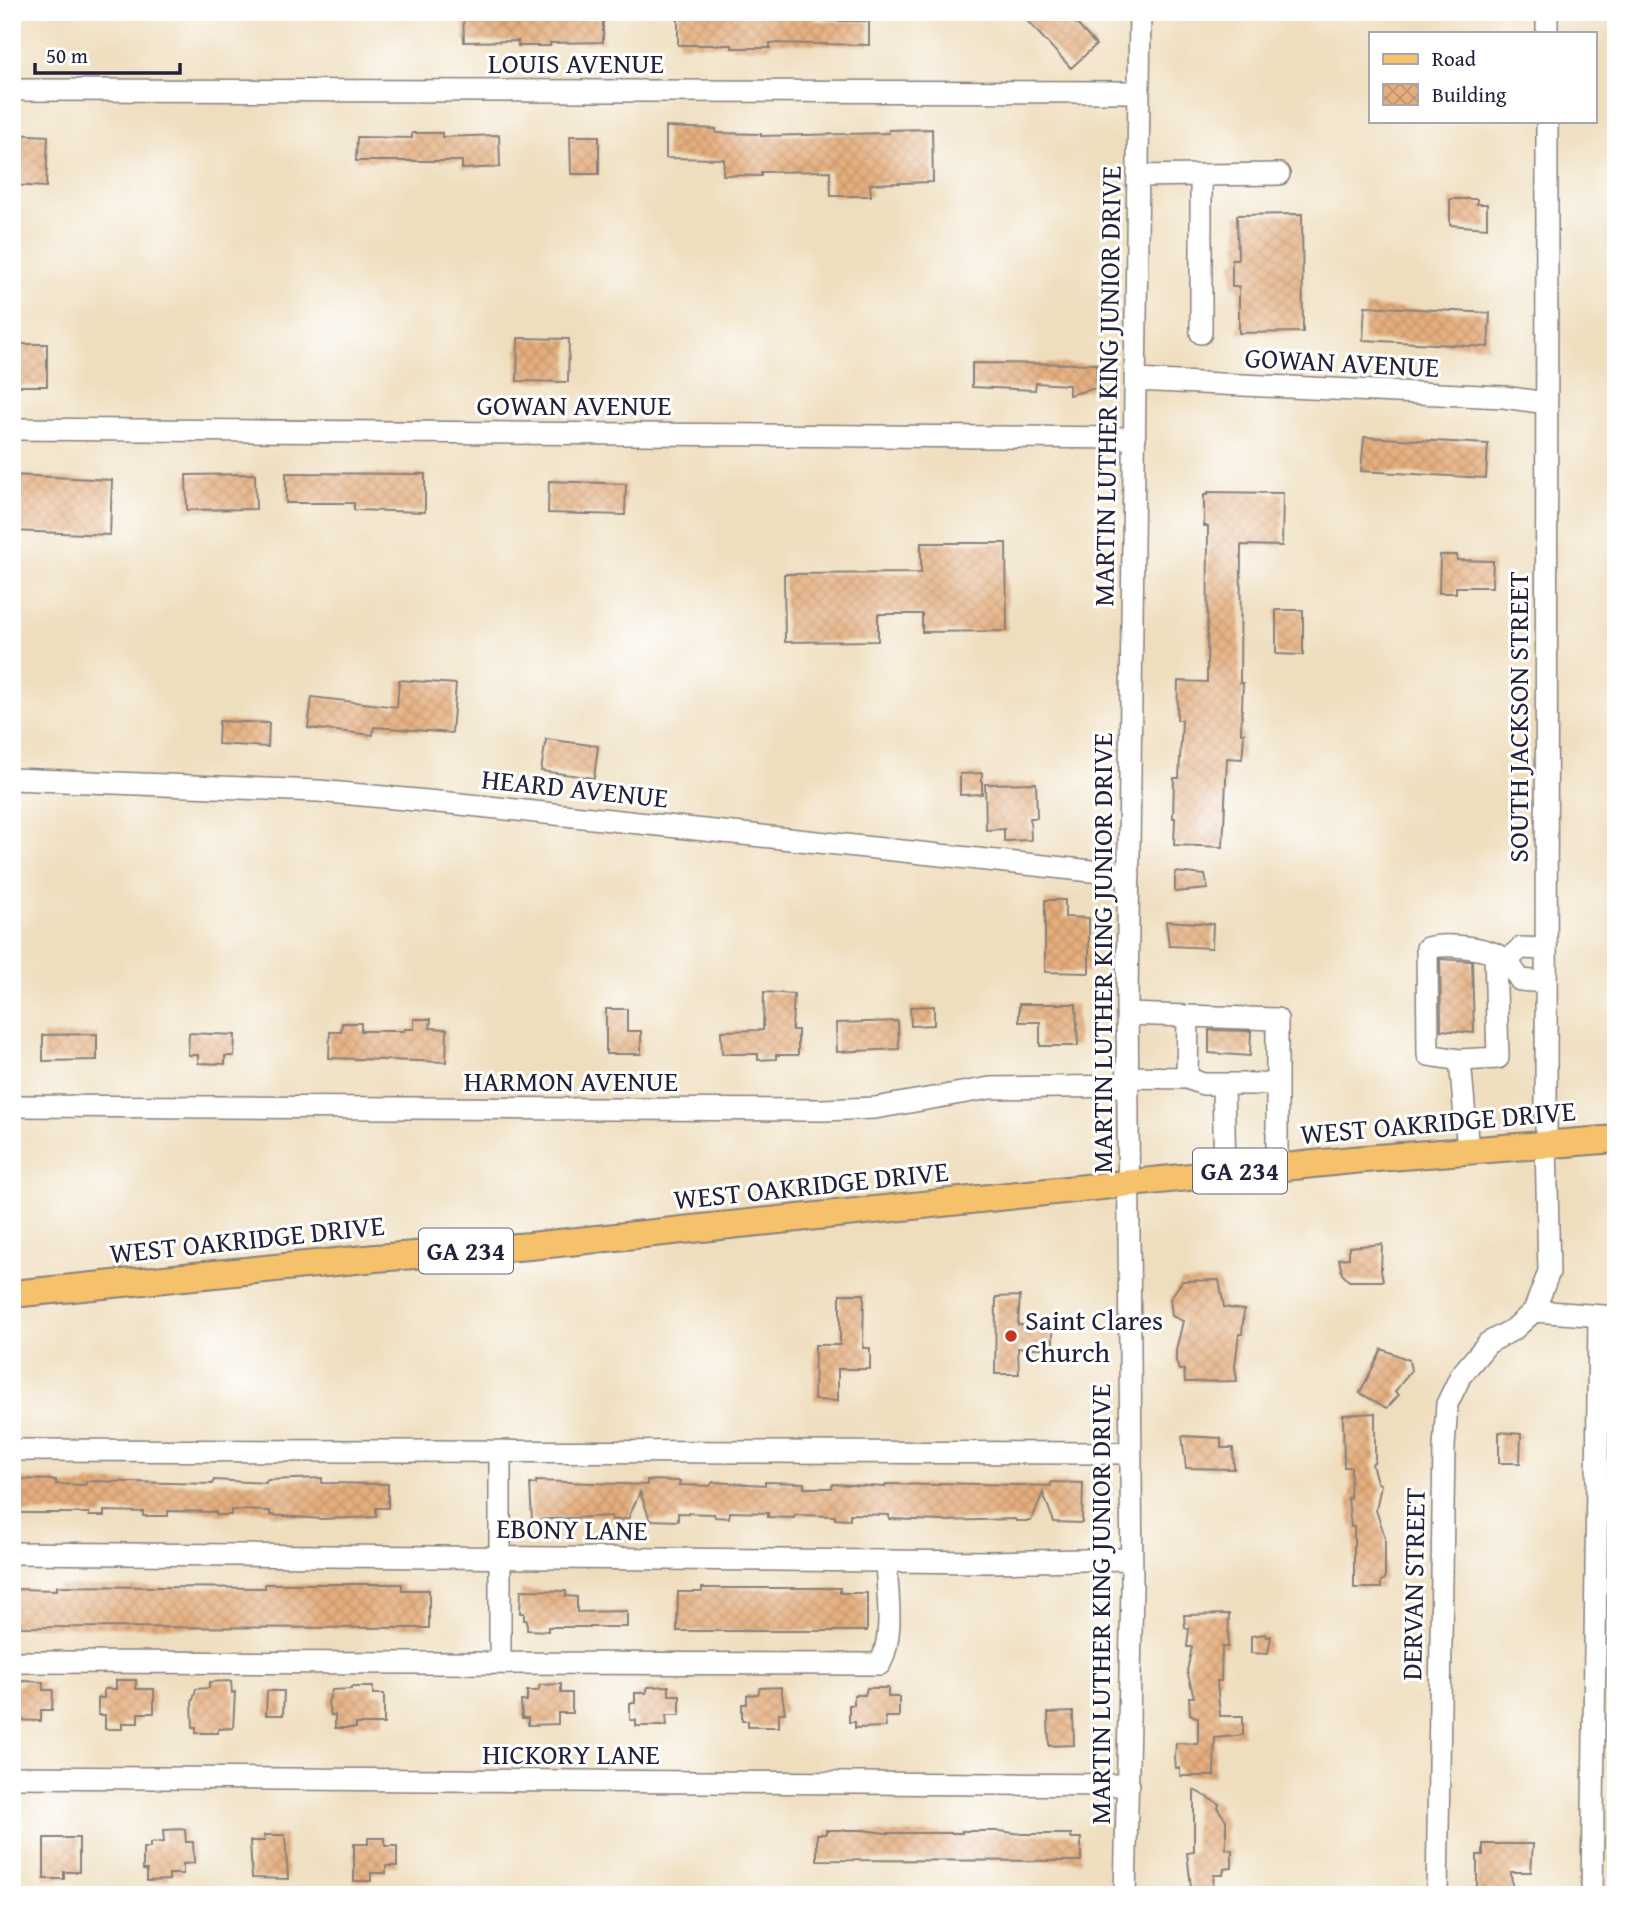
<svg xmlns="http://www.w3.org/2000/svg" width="1628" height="1907" font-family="'Gentium Book Plus',serif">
<defs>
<pattern id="building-cross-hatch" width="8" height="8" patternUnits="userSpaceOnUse" patternTransform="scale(1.75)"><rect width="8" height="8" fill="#e5ae7d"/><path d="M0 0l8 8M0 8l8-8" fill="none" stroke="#c4956d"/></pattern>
</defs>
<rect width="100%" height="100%" fill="#fff"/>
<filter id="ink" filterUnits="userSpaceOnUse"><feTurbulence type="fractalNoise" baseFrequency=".0143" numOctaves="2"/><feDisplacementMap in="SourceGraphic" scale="14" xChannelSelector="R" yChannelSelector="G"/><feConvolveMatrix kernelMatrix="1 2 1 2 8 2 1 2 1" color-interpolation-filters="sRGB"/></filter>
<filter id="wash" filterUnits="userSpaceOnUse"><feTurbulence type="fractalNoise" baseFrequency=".00686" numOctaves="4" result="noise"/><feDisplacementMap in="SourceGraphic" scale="28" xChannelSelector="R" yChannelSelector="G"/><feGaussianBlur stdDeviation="1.57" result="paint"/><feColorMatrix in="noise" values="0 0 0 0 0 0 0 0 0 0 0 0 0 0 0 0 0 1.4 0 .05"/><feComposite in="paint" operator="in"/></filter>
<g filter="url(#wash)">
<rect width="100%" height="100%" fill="#efdebe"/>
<g id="blocks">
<!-- building -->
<path fill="url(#building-cross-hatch)" d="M463 12H497V20L603 18V42L550 43V46H518V41L464 42Z
M678 12H816V21H869V45L770 43V48H732V45H678Z
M1019 12H1066L1096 45 1071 68Z
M666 127 716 129V133L761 134V136L889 133V130L932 129 933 182 870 184 871 196H831L830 171 761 172V176L723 175 724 159 666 158Z
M412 133H442V137L499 135 500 167 462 169V161H356L357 137 412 138Z
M12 134 48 136 46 187 12 185Z
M570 136H599V174H571Z
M1450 199H1477V204H1487V228L1450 225Z
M1302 214 1303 332 1239 333V287H1232V260H1238L1237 215Z
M1365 306 1490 313 1488 347 1363 340Z
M518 338 569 339 568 382 517 381Z
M12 344H47V386H12Z
M972 363 1097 364 1096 388 1069 395V385L1036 383 1035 390 972 387Z
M1364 437 1488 444 1486 478 1361 471Z
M286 473 425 474V512L354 510V503H286Z
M255 474 256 509 187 510 186 475Z
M12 475 112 480 110 535 12 531Z
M549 481 626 484 625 515 548 513Z
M1208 492 1283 493 1282 546 1241 545 1240 683H1243L1241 733H1244L1243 749 1242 759 1227 758 1223 847 1174 845 1175 818H1173L1174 778H1179L1182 720H1177L1178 681 1207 682 1208 526H1204V495H1208Z
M921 543H1006L1007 631 922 632V614H878V641L785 642 784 574 921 573Z
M1440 555H1457V560L1493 561 1492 587H1456V593H1439Z
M1276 610H1303V655L1276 654Z
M399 680 456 684 452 733 374 727 373 735 308 728 312 697 397 707Z
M219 721 269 723 268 747 218 744Z
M546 739 598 746 594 778 541 771Z
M982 773V794L960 795V774Z
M1036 783 1037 818H1030L1031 840 1004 841V829L986 830 985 784Z
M1175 872 1205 875 1208 889 1175 892Z
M1045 900H1065V917L1089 918V973L1045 972Z
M1166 921 1213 924 1212 948 1169 946Z
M1440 959 1472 961 1474 1033 1441 1030Z
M764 992 794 994 792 1030H798V1055H776V1059L758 1060V1054H722L721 1031 763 1030Z
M1019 1004H1076L1078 1046H1040V1022H1019Z
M934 1006V1025L911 1026 910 1007Z
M606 1009H627V1031H641V1054H606Z
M414 1019H431L430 1028 447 1029 446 1062 329 1058 330 1032H341L342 1023H361V1031H404V1029H414Z
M898 1021 899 1049 837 1052 836 1023Z
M1209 1030 1251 1031 1250 1056 1209 1053Z
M189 1033 235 1035 234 1056H225V1064L198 1063V1055H188Z
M97 1034V1060L43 1061V1035Z
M1382 1244 1381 1270 1383 1281H1349L1342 1274 1339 1259 1349 1258V1247Z
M1219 1280 1224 1307 1244 1310 1242 1334H1239L1235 1366 1237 1381 1185 1382 1184 1370H1179L1176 1361V1350L1183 1321 1172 1316 1170 1299 1182 1281Z
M840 1294H864L863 1348H870V1369H838V1401L814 1400 815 1345H840Z
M1020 1296 1018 1325H1053V1348H1018L1019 1374H995L996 1297Z
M1382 1349 1409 1360 1411 1370 1395 1392 1399 1395 1387 1408 1360 1393Z
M1375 1413V1461L1372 1464 1377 1482 1381 1485 1376 1510 1385 1537V1579L1381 1581V1588H1354V1527H1351L1348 1498H1350L1351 1467H1344L1343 1415Z
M1499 1432 1521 1434 1520 1463H1499Z
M1182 1436 1221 1438V1448H1233L1234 1469 1186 1468Z
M322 1478V1483L388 1484V1508H376V1517L321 1519 270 1515V1511L231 1510V1515H216V1512L168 1511V1516H143V1512L104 1511V1516H89V1513H15L16 1509H12V1479L56 1480V1484L85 1485 87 1481 212 1484 214 1480 266 1483 267 1480Z
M647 1480 680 1481 679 1485 710 1486 713 1482 765 1485V1482L804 1483V1488H831L833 1484 885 1487 886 1484 939 1485V1483L1051 1486V1482L1083 1483 1082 1523 1054 1522 1043 1493 1031 1521H1016L1015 1519 942 1521 889 1519V1515L850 1514V1520L835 1519V1516L795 1515 794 1518 768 1517V1513L730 1512 729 1518 715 1517 714 1514 678 1513V1521L650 1520 640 1492 628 1519 612 1520 611 1516 532 1520 530 1484H536V1481L647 1485Z
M265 1584H402V1590H429V1628L12 1627V1589L57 1590V1586L265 1588Z
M702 1588H840V1593H867V1631H677L678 1592H702Z
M521 1590 566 1591V1596L577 1597V1612L627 1611V1627H548V1631L527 1630V1620H524V1613H520Z
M1229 1614 1228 1647H1222L1221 1681H1217L1220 1716H1243V1735L1215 1738 1214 1776H1180V1768H1176L1175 1757 1176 1743 1198 1744V1718L1190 1714 1189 1697H1194L1187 1671 1192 1647H1187L1189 1629 1185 1628 1184 1615Z
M1265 1634 1266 1637 1271 1636 1268 1654 1251 1653V1636Z
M116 1680H136V1689H154V1713H138V1723H122V1729H105V1715H98V1698H104V1689H116Z
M23 1681 43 1682V1690H53L52 1710H41V1721L12 1720V1686H20Z
M231 1681 232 1693 235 1692 233 1728 218 1729V1733H196V1727H193L192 1703 196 1689 209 1688V1682Z
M561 1684V1693H572V1713H558V1724L528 1725V1718H522L521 1701H527V1691H538L540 1685Z
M669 1686V1695H680V1715H666L667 1726H636V1720H630V1703H635V1693H646L648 1687Z
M351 1687H373V1694H384V1724H356V1728H335V1715H331L328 1703 332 1690 351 1689Z
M781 1687 785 1713H779V1727H748V1721H742V1704H747V1695L758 1694 760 1688Z
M867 1688H888V1697H899V1717H885L886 1727 855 1728V1722H849V1705H854V1695H865Z
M267 1691H284L283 1715H266Z
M1073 1712 1074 1745 1049 1746 1048 1713Z
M1194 1790 1219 1804 1218 1809 1226 1820V1849L1232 1850V1868L1224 1869 1223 1875H1214L1212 1895H1192L1187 1853 1194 1852Z
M185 1829 186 1842H193L194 1863 183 1864V1874H169V1880L147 1881V1870H143V1848H150V1843L164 1842 163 1830Z
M826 1830H863L885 1833H962V1831H999L1022 1834H1071V1838H1081V1861L817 1860V1834H826Z
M264 1835H285L288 1879 252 1878 250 1841H265Z
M44 1838H79V1872H64V1879H44Z
M368 1838H385V1846H397V1866H386V1873H371V1881H354V1844H368Z
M1483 1844H1533L1531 1872H1511L1513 1895H1477V1855H1483Z"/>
</g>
</g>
<g filter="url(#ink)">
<use href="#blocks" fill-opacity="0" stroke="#88807c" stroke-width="2"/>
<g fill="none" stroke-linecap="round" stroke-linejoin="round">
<defs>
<path id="minor" d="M1547 12V33
M12 90 1139 92
M1201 175 1279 174
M1138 176 1201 175V333
M1135 380 1504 397 1546 403
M12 429 1135 438
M12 779 318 791 460 804 1129 875
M1507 960 1521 948 1546 949
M1127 1014 1277 1019V1167
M1460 1060 1428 1055 1427 948C1446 943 1494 947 1507 962 1512 967 1516 974 1520 980L1546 982
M1127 1077 1187 1078 1203 1084H1277
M1187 1078 1188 1016
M1223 1084 1225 1173
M12 1106 822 1110 875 1108 990 1088 1127 1086
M1468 1151 1460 1060 1498 1058 1495 954
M1534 1311 1616 1317
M12 1450 1130 1453
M500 1451V1663
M12 1553 990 1562 1131 1559
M12 1662 880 1664C895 1634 887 1593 886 1561
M12 1777 1129 1785
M1125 1895 1132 1588 1127 1001 1140 12
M1437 1895 1444 1447 1447 1404 1461 1375 1488 1343 1514 1329 1534 1311 1549 1272 1546 1144 1547 121
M1592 1895 1599 1317"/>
<path id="major" d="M12 1294 376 1258 530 1246 1352 1160 1616 1139"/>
</defs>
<!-- minor casing -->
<use href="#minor" stroke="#88807c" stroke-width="24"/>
<!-- major casing -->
<use href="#major" stroke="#88807c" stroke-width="30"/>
<!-- minor -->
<use href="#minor" stroke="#fff" stroke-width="21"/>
<!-- major -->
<use href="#major" stroke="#f5c16b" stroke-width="26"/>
</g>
</g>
<!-- markers -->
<circle fill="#c8321e" stroke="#fff" stroke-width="2.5" cx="1011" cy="1336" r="7"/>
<g text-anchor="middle" stroke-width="6" stroke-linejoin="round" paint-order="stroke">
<!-- shield labels -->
<g fill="#fff" stroke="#646476" stroke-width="2">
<rect x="1193" y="1148.5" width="94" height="45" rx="5"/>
<rect x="419" y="1228.5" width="94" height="45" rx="5"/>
</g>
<g font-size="26" font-weight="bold" fill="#22223b">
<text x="1240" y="1180">GA 234</text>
<text x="466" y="1260">GA 234</text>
</g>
<!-- street labels -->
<g font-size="28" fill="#22223b" stroke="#fff">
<text x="576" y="73">LOUIS AVENUE</text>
<text transform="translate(1342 362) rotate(3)" y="10">GOWAN AVENUE</text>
<text transform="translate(1107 386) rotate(-89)" y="10">MARTIN LUTHER KING JUNIOR DRIVE</text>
<text x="574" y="415">GOWAN AVENUE</text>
<text transform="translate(1518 717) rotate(-90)" y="10">SOUTH JACKSON STREET</text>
<text transform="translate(575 788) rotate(6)" y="10">HEARD AVENUE</text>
<text transform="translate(1102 953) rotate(-90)" y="10">MARTIN LUTHER KING JUNIOR DRIVE</text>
<text x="571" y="1091">HARMON AVENUE</text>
<text transform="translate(1438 1122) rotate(-5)" y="10">WEST OAKRIDGE DRIVE</text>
<text transform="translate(811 1185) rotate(-6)" y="10">WEST OAKRIDGE DRIVE</text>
<text transform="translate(247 1239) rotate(-6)" y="10">WEST OAKRIDGE DRIVE</text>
<text transform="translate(572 1529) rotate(1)" y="10">EBONY LANE</text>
<text transform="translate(1413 1584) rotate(-89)" y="10">DERVAN STREET</text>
<text transform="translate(1100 1604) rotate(-90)" y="10">MARTIN LUTHER KING JUNIOR DRIVE</text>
<text x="571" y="1764">HICKORY LANE</text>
</g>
<!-- poi labels -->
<g font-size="28" fill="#22223b" stroke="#fff" text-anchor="start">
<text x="1025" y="1330">Saint Clares<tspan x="1025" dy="32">Church</tspan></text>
</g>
</g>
<!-- margin -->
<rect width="1628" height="1907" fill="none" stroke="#fff" stroke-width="42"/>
<!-- legend -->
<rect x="1369" y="32" width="228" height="91" fill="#ffffff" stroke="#a7a7b1" stroke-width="2"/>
<rect x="1383" y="54" width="35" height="10" fill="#f5c16b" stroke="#a7a7b1" stroke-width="2"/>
<text x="1432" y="66" font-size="21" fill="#22223b">Road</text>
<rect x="1383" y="84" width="35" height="21" fill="url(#building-cross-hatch)" stroke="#a7a7b1" stroke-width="2"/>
<text x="1432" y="102" font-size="21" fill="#22223b">Building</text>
<!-- scale -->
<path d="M35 63v10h145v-10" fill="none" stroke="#22223b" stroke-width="3.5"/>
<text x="46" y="63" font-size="21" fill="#22223b" stroke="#ffffff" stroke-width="5" paint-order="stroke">50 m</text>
</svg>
